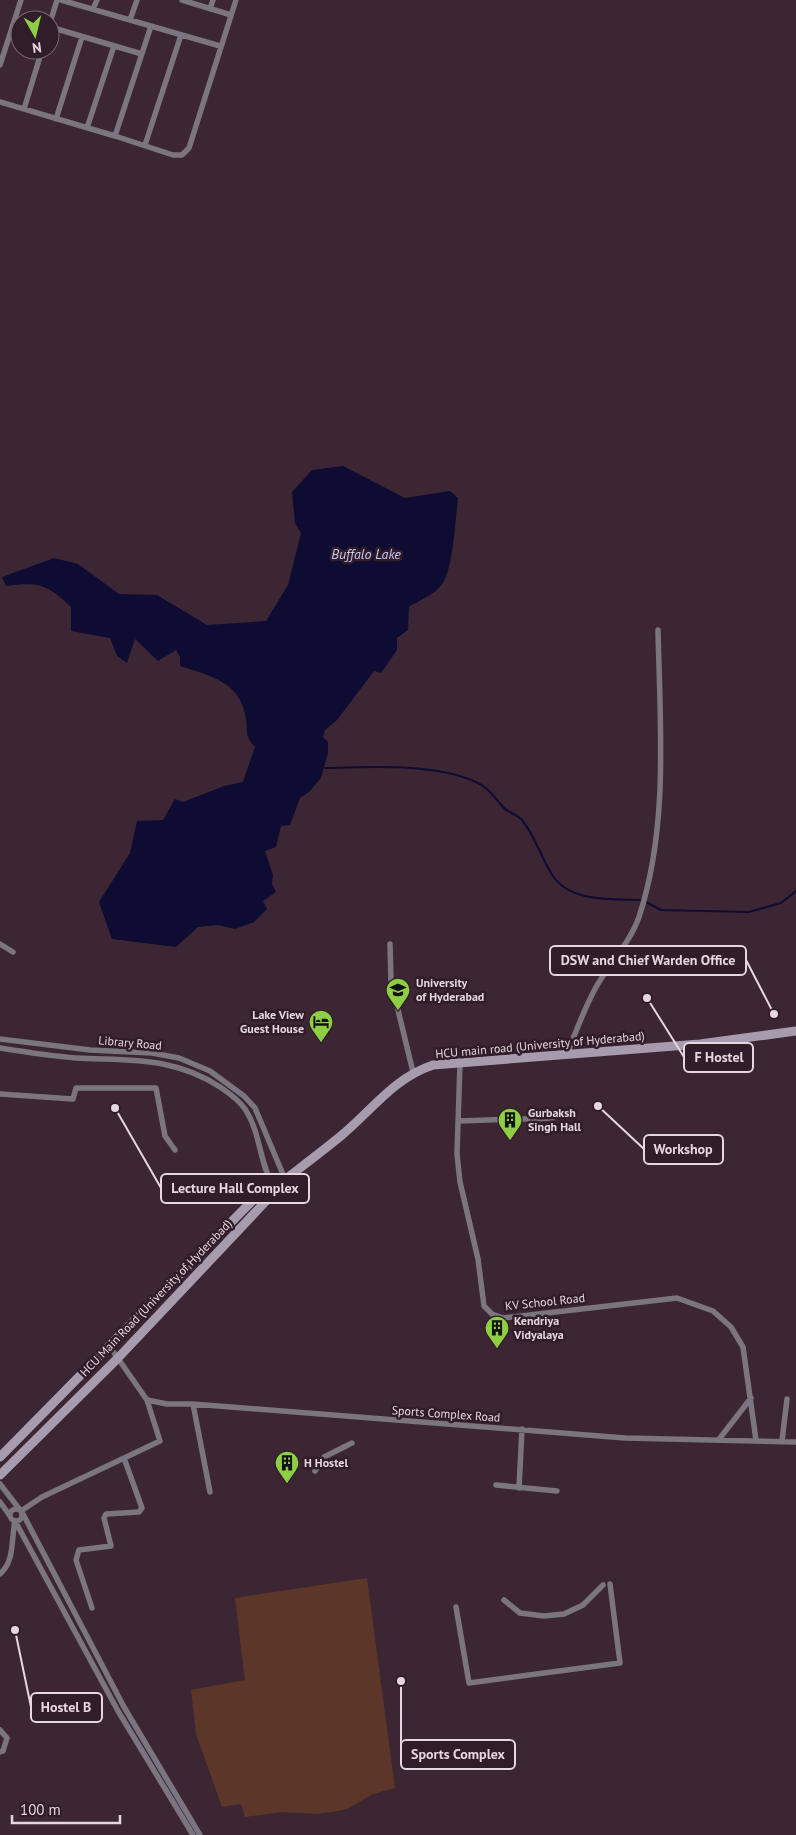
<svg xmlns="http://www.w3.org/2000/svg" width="796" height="1835" font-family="'PT Sans',sans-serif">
<rect width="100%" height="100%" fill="#3c2634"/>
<!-- green -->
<path fill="#5b3629" d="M367 1578 395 1788 373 1794 347 1809 333 1812 316 1814 284 1812 245 1817 241 1804 222 1807 196 1734 191 1690 245 1680 235 1598Z"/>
<!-- water -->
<path fill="#0e0c33" d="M343 466 405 498 450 491 458 498C455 519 454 574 439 588 431 596 418 601 409 607L408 630 397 638V650L381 673 374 671 337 720 325 730 323 737 328 742V753L321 778 309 792 300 798 290 825 281 826 276 847 265 851 273 875 272 884 276 892 263 901 267 909 254 922 235 929 218 925 198 927 176 947 112 939 99 902 130 853 137 821 163 820 175 799 183 802 224 786 243 782 255 747C244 734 248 734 246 719 241 682 211 676 180 666V657L176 650 158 661 135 639 127 663 117 656 110 638 71 631V607C46 584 40 582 6 586L2 577 54 558 78 564 119 594 157 595 207 625 266 621 288 585 301 533 295 523 292 492 312 470Z"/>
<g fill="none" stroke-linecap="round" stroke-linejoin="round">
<!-- stream -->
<path stroke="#0e0c33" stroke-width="2" d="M325 768C369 767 436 763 476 782 488 787 495 798 503 807 508 813 517 814 522 820 535 836 540 855 551 873 568 903 612 899 641 900
M646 902 661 910 749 912 781 903 796 891"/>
<!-- street -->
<path stroke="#7b7580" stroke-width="5.5" d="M61 0 220 46
M182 0 231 15
M93 9 97 0
M210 9 213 0
M130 20 137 0
M50 23 57 0
M151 26 115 136 173 155H182L189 148 236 0
M50 27 142 54
M0 65 21 0
M0 102 115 136
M24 109 42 50
M56 119 82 37
M87 128 114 46
M145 145 181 35
M0 944 13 952
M390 944 391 981 413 1072
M0 1039 90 1050 152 1053 179 1058 210 1071 244 1096 255 1108 285 1179
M0 1048C25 1052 50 1056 76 1058 129 1061 173 1056 220 1087 229 1093 239 1100 245 1109 261 1133 259 1163 274 1188
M567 1055C575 1033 584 1010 595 989 608 965 630 943 639 917 669 826 660 725 658 630
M460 1063 457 1154 460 1182 478 1259 484 1306 492 1314 503 1318 677 1298 713 1311 731 1327 743 1347 756 1440
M0 1094 73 1099 76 1088H156L165 1136 175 1150
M458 1121 553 1118
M110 1347 147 1400 167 1404H193L625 1438 796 1442
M193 1404 210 1492
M720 1438 751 1398
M782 1441 787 1399
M315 1471 324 1457 352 1443
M0 1484 20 1510
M496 1485 557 1491
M519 1488 522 1429
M0 1502 10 1516
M10 1515a6 6 0 1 1 12 0a6 6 0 1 1-12 0Z
M21 1511 42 1497 160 1441 147 1400
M23 1514 124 1707 200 1835
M15 1521 118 1711 193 1835
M0 1574C15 1561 11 1539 15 1521
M504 1600 520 1613 544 1616 564 1614 583 1605 603 1585
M456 1607 469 1683 620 1663 610 1584
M92 1608 76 1560 79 1550 111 1546 104 1518 106 1514 139 1512 142 1508 124 1458
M0 1730 7 1738 3 1751 0 1752"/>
<!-- secondary -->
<path stroke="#a69cae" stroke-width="9" d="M0 1457 257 1196 269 1192C293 1173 319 1154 342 1135 373 1109 394 1078 433 1065L700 1044 796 1031
M0 1475 118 1358 267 1200 269 1192"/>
</g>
<!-- icons -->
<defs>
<symbol id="university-pin" viewBox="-11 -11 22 30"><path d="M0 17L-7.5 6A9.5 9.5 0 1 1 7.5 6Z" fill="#8ece43" stroke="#311c2a"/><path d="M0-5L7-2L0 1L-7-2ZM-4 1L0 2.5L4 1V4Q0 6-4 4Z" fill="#111"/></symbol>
<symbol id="hotel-pin" viewBox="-11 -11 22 30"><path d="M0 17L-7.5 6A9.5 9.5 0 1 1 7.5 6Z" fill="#8ece43" stroke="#311c2a"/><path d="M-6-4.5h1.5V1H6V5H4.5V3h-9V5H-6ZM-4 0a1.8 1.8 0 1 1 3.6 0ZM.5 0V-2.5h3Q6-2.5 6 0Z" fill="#111"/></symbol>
<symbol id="building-pin" viewBox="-11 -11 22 30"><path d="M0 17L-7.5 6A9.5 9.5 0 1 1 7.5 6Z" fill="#8ece43" stroke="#311c2a"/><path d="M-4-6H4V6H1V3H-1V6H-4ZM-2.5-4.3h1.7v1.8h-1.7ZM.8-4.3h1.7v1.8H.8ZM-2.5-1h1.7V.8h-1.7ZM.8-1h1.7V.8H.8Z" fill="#111"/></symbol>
</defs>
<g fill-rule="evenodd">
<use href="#university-pin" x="384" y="976" width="28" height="38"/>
<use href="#hotel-pin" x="307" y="1008" width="28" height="38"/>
<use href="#building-pin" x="496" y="1106" width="28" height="38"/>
<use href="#building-pin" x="483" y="1314" width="28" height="38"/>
<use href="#building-pin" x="273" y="1449" width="28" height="38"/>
</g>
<g text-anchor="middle" stroke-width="5" stroke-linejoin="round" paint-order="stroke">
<!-- poi labels -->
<g font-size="12" font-weight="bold" fill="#e5d6df" stroke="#311c2a" text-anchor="start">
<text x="416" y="987">University<tspan x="416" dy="14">of Hyderabad</tspan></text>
<text x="304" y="1019" text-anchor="end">Lake View<tspan x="304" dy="14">Guest House</tspan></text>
<text x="528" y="1117">Gurbaksh<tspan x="528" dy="14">Singh Hall</tspan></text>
<text x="514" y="1325">Kendriya<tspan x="514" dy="14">Vidyalaya</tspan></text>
<text x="304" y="1467">H Hostel</text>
</g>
<!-- street labels -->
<g font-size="12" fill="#e5d6df" stroke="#311c2a">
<text transform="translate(130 1043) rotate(5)" y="4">Library Road</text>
<text transform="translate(540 1045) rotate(-5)" y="4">HCU main road (University of Hyderabad)</text>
<text transform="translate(156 1298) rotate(-46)" y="4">HCU Main Road (University of Hyderabad)</text>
<text transform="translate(545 1302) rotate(-6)" y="4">KV School Road</text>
<text transform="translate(446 1414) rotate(4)" y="4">Sports Complex Road</text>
</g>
<!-- water labels -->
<g font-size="14" font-style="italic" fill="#c2c8f4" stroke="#311c2a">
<text x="366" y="559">Buffalo Lake</text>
</g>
</g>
<!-- callouts -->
<path fill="none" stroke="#e5d6df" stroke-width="2" d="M774 1014L746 960M647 998L684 1057M598 1106L644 1149M115 1108L161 1188M15 1630L31 1707M401 1681L401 1754"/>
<g fill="#e5d6df" stroke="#311c2a" stroke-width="2">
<circle cx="774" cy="1014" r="5"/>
<circle cx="647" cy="998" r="5"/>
<circle cx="598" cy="1106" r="5"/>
<circle cx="115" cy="1108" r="5"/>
<circle cx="15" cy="1630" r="5"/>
<circle cx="401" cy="1681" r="5"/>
</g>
<g fill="#311c2a" stroke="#e5d6df" stroke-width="2">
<rect x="550" y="946" width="196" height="29" rx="5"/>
<rect x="684" y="1043" width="69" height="29" rx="5"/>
<rect x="644" y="1135" width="79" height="29" rx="5"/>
<rect x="161" y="1174" width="148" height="29" rx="5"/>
<rect x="31" y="1693" width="71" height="29" rx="5"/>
<rect x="401" y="1740" width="114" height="29" rx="5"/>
</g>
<g font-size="14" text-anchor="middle" font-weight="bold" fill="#e5d6df">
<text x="648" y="965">DSW and Chief Warden Office</text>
<text x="719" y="1062">F Hostel</text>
<text x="683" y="1154">Workshop</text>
<text x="235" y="1193">Lecture Hall Complex</text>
<text x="66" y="1712">Hostel B</text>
<text x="458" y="1759">Sports Complex</text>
</g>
<!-- north arrow -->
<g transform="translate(35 35) rotate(172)"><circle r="24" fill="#311c2a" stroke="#796672"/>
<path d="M0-4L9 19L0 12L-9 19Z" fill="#8ece43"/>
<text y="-8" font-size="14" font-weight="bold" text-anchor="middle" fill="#e5d6df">N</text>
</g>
<!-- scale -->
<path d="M12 1815v8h108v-8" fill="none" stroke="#e5d6df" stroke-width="2.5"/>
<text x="20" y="1815" font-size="15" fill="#e5d6df" stroke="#311c2a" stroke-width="4" paint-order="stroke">100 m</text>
</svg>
